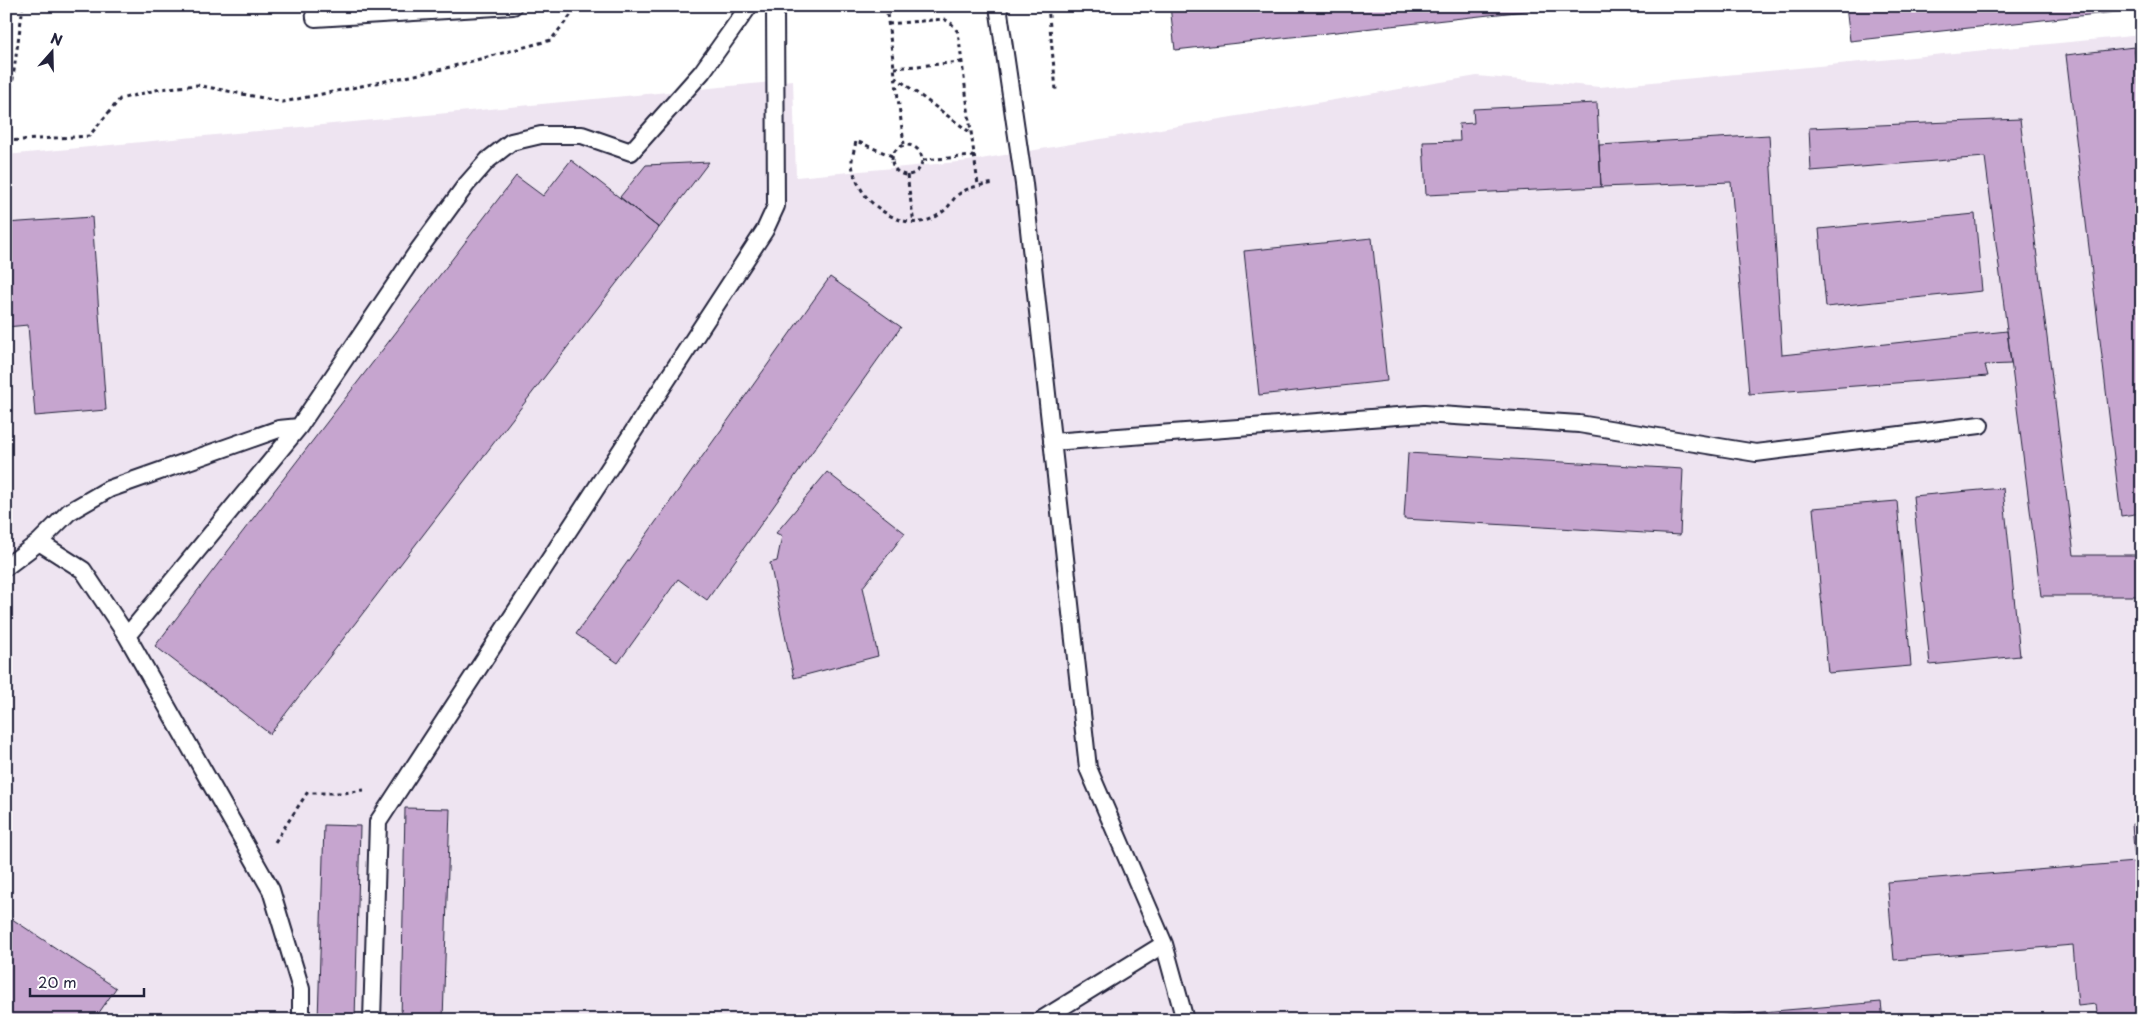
<svg xmlns="http://www.w3.org/2000/svg" width="2148" height="1026" font-family="'Playpen Sans',sans-serif">
<rect width="100%" height="100%" fill="#fff"/>
<filter id="ink" filterUnits="userSpaceOnUse"><feTurbulence type="fractalNoise" baseFrequency=".02" numOctaves="2"/><feDisplacementMap in="SourceGraphic" scale="10" xChannelSelector="R" yChannelSelector="G"/><feConvolveMatrix kernelMatrix="1 2 1 2 8 2 1 2 1" color-interpolation-filters="sRGB"/></filter>
<g filter="url(#ink)">
<!-- built -->
<path fill="#eee4f1" d="M2142 35V1020H6V155L793 80 796 177 969 161 1477 76 1600 87Z"/>
<!-- building -->
<path fill="#c6a5cf" stroke="#22223b" d="M1170 6H1570L1175 50Z
M1846 6H2125V11L1850 41Z
M2134 47 2142 112V513L2121 516 2066 55Z
M1597 103 1601 187 1426 195 1423 142 1460 141 1459 124 1474 123 1473 109Z
M2020 119 2074 555H2142V596H2041L1985 157 1811 171 1809 128Z
M1769 135 1782 355 2007 331 2011 364 1985 365 1988 376 1749 394 1731 182 1601 187 1599 145Z
M571 160 659 228 270 734 155 646 516 176 543 196Z
M709 162 659 228 620 197 646 165Z
M1975 214 1982 291 1826 307 1819 229Z
M92 217 106 410 35 416 28 325 6 327V223Z
M1372 238 1387 381 1259 395 1244 251Z
M830 277 901 327 707 600 678 579 618 663 576 634Z
M1408 453 1683 469 1680 535 1404 519Z
M827 472 905 533 863 587 878 656 794 678 770 563 777 561 782 536 776 533Z
M2003 488 2020 656 1930 665 1913 496Z
M1897 501 1911 666 1828 673 1813 508Z
M405 808 450 809 443 1020H401Z
M2142 823V1020H2098L2096 1004 2078 1006 2073 945 1894 960 1887 882 2135 862 2132 824Z
M324 825 360 826 355 1020H318Z
M6 915 116 988 94 1020H6Z
M1881 1002 1883 1020H1668Z"/>
<g fill="none" stroke-linecap="round" stroke-linejoin="round">
<defs>
<path id="lane" d="M314 6 315 18 513 6
M998 6 1024 184 1088 768 1164 944 1185 1020
M1052 442 1424 414 1579 424 1756 453 1980 425
M39 542 83 570 127 636
M6 567 39 542 69 512 109 489 279 429 299 427
M301 1020V989L271 890 127 636 299 427 417 252 466 185 488 160 511 142 541 135H582L631 152 702 72 749 6
M372 1020 378 822 765 230 776 206 775 6
M1041 1020 1164 944"/>
</defs>
<!-- lane casing -->
<use href="#lane" stroke="#22223b" stroke-width="20"/>
<!-- path -->
<path stroke="#22223b" stroke-width="3" stroke-dasharray="4 4" stroke-linecap="butt" d="M886 6 904 144
M1048 6 1056 90
M888 24 944 19 951 23 958 32 978 185
M894 68 962 62
M895 77 971 133
M6 128 23 6
M6 141 89 136 120 99 160 89 197 85 283 102 435 71 551 40 578 6
M892 160a15 15 0 1 1 30 0a15 15 0 1 1-30 0Z
M892 156 856 141C855 147 853 153 852 160 851 172 861 192 870 201 893 222 921 233 947 208 951 204 954 197 959 194 970 186 983 185 995 183
M923 160 974 156
M907 175 914 224
M275 842 307 793H344L364 790"/>
<!-- lane -->
<use href="#lane" stroke="#fff" stroke-width="16"/>
</g>
</g>
<!-- margin -->
<rect width="2148" height="1026" fill="none" stroke="#fff" stroke-width="25"/>
<rect x="12" y="12" width="2123" height="1001" fill="none" stroke="#22223b" stroke-width="2" filter="url(#ink)"/>
<!-- north arrow -->
<g transform="translate(52 52) rotate(20)" stroke="#ffffff" stroke-width="4" paint-order="stroke">
<path d="M0-4L9 19L0 12L-9 19Z" fill="#22223b"/>
<text y="-8" font-size="14" font-weight="bold" text-anchor="middle" fill="#22223b">N</text>
</g>
<!-- scale -->
<path d="M30 988v8h114v-8" fill="none" stroke="#22223b" stroke-width="2.5"/>
<text x="38" y="988" font-size="15" fill="#22223b" stroke="#ffffff" stroke-width="4" paint-order="stroke">20 m</text>
</svg>
